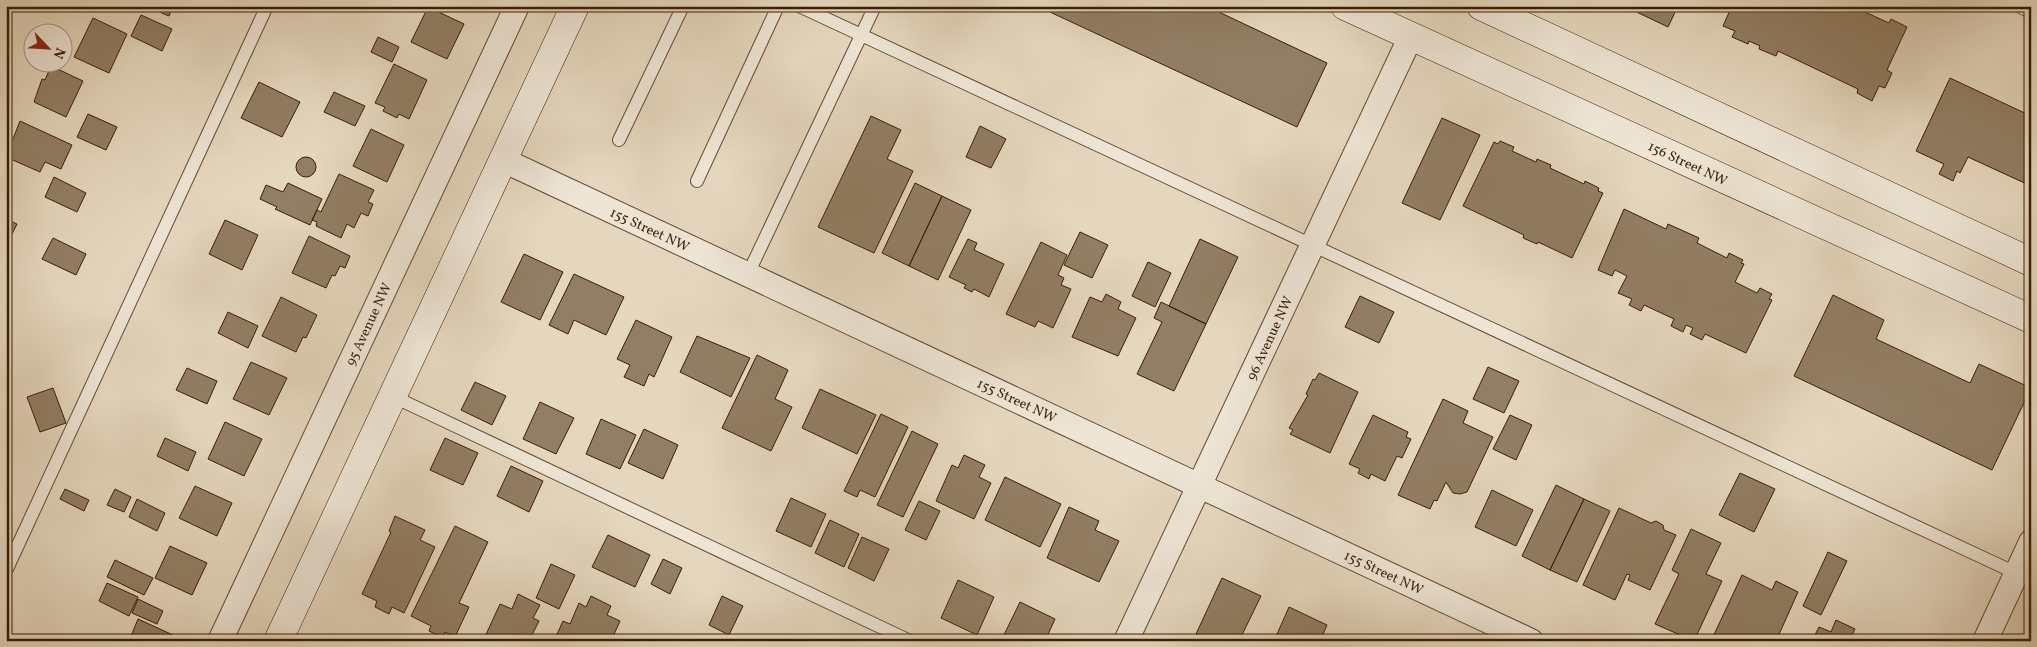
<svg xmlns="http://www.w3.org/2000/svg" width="2037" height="647" font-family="Vollkorn,serif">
<rect width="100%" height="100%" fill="#e5d7be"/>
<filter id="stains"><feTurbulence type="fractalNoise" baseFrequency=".004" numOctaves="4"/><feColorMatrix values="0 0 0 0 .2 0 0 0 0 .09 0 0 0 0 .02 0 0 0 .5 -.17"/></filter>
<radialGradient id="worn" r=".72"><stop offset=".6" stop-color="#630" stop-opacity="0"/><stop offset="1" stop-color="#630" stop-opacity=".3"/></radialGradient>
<!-- building -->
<path fill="#927e64" stroke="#391e03" d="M145 6H173L169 16Z
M1037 6H1206L1327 63 1297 127Z
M1624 6H1678L1668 27Z
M1732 6H1852L1889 23 1891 19 1907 27 1887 70 1892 73 1885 88 1879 86 1872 101 1857 93 1858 89 1778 51 1776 56 1759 49 1760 46 1749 41 1748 44 1732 37 1735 31 1723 26Z
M428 7 464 24 447 59 411 42Z
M141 15 172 29 162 51 131 36Z
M93 18 127 34 109 73 74 57Z
M378 37 399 47 392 62 371 52Z
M394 64 427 80 409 119 399 114 397 118 383 111 385 107 375 103Z
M51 66 83 81 66 117 34 102 42 79 45 80Z
M1950 78 2031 116V186L1968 157 1960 173 1957 171 1953 181 1939 174 1944 164 1916 151Z
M259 82 300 102 282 137 241 118Z
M334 92 365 106 355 126 324 112Z
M88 114 117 127 106 150 77 137Z
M871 116 901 130 887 159 913 171 874 253 818 227Z
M1442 118 1480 135 1440 220 1402 203Z
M20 121 72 145 61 169 45 162 40 172 6 157Z
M980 126 1006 139 991 168 966 157Z
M371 129 404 145 387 182 353 166Z
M1500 141 1514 147 1512 151 1536 162 1537 159 1551 165 1550 168 1584 184 1585 181 1599 188 1598 191 1603 193 1572 258 1538 242 1537 244 1523 238 1524 235 1463 206 1494 142 1498 144Z
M296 167a10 10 0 1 1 20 0a10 10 0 1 1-20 0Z
M339 174 374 190 368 202 373 204 368 216 361 213 354 228 347 224 341 238 316 226 317 222 312 220 317 210 321 212Z
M54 177 86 193 77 212 45 197Z
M288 183 322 199 310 225 275 209 277 207 260 199 266 185 283 192Z
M915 183 942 196 909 266 882 253Z
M942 196 971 210 938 280 909 266Z
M1624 209 1666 229 1668 224 1699 238 1697 243 1727 258 1729 253 1743 260 1741 263 1744 264 1735 282 1757 293 1760 288 1772 294 1769 299 1772 300 1746 353 1705 334 1702 340 1690 334 1693 328 1686 325 1683 332 1671 326 1674 319 1644 305 1641 311 1629 305 1632 299 1618 293 1627 276 1615 270 1612 276 1598 270Z
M6 219 17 224 6 246Z
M225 220 258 235 242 270 209 254Z
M1080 232 1108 245 1092 278 1064 265Z
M309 236 350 256 345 268 340 266 335 276 332 275 326 288 292 273Z
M53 238 86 254 76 275 42 259Z
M968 239 977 243 974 250 1004 264 989 297 974 289 972 292 964 288 966 285 949 277Z
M1200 239 1238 257 1206 324 1169 306Z
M1041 242 1067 255 1058 275 1064 278 1061 285 1071 289 1053 328 1038 321 1035 327 1006 314Z
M524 254 563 272 540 320 501 302Z
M1148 262 1171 273 1155 307 1132 296Z
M574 274 624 297 606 335 574 320 568 334 549 325Z
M1106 294 1121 302 1118 309 1136 318 1118 356 1072 337 1090 297 1102 302Z
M1833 295 1884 320 1876 339 1970 383 1979 364 2031 388 1992 470 1794 376Z
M1360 296 1394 312 1379 343 1345 327Z
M281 297 317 315 306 338 303 337 296 352 262 336Z
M1161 302 1206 324 1174 391 1137 374 1162 322 1154 318Z
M228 312 258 326 248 348 218 333Z
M636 320 672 337 654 377 649 374 644 386 624 377 630 365 617 359Z
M697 336 750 358 731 397 680 372Z
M757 355 788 370 775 399 792 407 771 451 722 428Z
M251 362 287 378 269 415 233 399Z
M1488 367 1519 381 1504 413 1473 399Z
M187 368 217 381 207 404 176 390Z
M1319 373 1358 392 1330 453 1290 434 1293 430 1289 428 1308 395 1306 394 1313 379 1315 380Z
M475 382 506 396 492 425 461 410Z
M53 388 66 423 40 432 27 397Z
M820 389 876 415 857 454 802 428Z
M1443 399 1468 411 1463 423 1493 437 1467 492 1460 494 1453 493 1446 482 1437 501 1434 500 1430 509 1398 495Z
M540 402 574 418 556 454 523 439Z
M881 414 908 427 875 497 860 490 857 497 844 491Z
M1373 415 1408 432 1406 437 1411 439 1402 458 1397 456 1385 481 1371 474 1369 479 1358 473 1360 469 1349 464Z
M1510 415 1532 425 1516 460 1493 449Z
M601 419 636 435 620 469 586 454Z
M225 422 262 439 244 476 208 459Z
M644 429 678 445 663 479 628 463Z
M912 431 938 444 903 517 877 505Z
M165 438 196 452 188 471 157 456Z
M445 438 478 453 463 485 430 470Z
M964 455 985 465 979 477 991 483 974 519 936 501 952 465 958 468Z
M511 466 543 481 529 512 497 496Z
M1740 473 1775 489 1754 532 1719 515Z
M1005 477 1061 504 1040 547 985 520Z
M1556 485 1584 499 1550 570 1522 556Z
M195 486 232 503 217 536 179 518Z
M65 489 89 500 84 511 60 499Z
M115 489 131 497 124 512 107 505Z
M1492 490 1533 510 1516 546 1475 527Z
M791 498 826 514 811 547 776 531Z
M137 499 165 513 157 531 129 517Z
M1584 499 1610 511 1577 582 1550 570Z
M919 501 940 511 926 540 905 530Z
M1069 507 1099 521 1095 530 1119 541 1099 582 1047 558Z
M1619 508 1651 523 1656 521 1663 525 1664 530 1676 535 1650 590 1628 580 1630 575 1627 574 1615 600 1583 585Z
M395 516 425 530 420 540 435 547 404 613 392 607 389 614 375 607 377 601 362 594 391 532 389 531Z
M830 520 859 534 844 567 815 553Z
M455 526 488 542 459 603 469 607 455 637 445 632 443 638 429 631 431 626 411 616Z
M1691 529 1721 543 1706 574 1722 581 1694 641 1655 624 1679 574 1672 570Z
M608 535 650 555 635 587 592 567Z
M862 537 889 549 874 581 848 568Z
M170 546 207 563 192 595 155 578Z
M1828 552 1847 561 1821 615 1803 606Z
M663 559 682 568 670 594 651 584Z
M115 560 153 578 144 595 107 577Z
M551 564 575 575 559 609 536 598Z
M1742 575 1772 590 1776 581 1798 592 1776 641H1711Z
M1222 578 1261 596 1239 641H1211L1196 634Z
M958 580 994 597 977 635 941 618Z
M107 583 138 597 129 616 99 601Z
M518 594 540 605 533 618 539 621 529 641H483L500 604 512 609Z
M591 596 611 606 607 615 620 621 611 641H554L563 621 570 624 579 603 586 607Z
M722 596 743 606 729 635 709 625Z
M138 599 163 611 157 624 132 613Z
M1020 602 1055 619 1045 641H1007L1002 639Z
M1289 607 1327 625 1320 641H1274Z
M138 619 173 635 170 641H129Z
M1836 620 1855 629 1849 641H1812L1819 627 1831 632Z"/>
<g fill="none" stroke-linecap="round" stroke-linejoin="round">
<defs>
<path id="service" d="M799 6 2031 580
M2018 6 2031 12
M619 140 683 6
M697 181 778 6
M748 274 875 6
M392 396 910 641
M6 571 267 6"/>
<path id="minor" d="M503 160 1531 641
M220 641 517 6
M1126 641 1411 36
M1985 641 2031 542"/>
<path id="secondary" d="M1345 6 2031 319
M1481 6 2031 262
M278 641 575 6"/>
</defs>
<!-- service casing -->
<use href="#service" stroke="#644c32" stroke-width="14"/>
<!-- minor casing -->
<use href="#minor" stroke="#644c32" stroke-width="26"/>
<!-- secondary casing -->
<use href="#secondary" stroke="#391e03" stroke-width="29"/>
<!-- service -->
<use href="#service" stroke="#eee5d5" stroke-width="12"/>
<!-- minor -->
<use href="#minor" stroke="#eee5d5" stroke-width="24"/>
<!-- secondary -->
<use href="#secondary" stroke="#eee5d5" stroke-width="28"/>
</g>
<g text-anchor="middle" stroke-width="4" stroke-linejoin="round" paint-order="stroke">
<!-- street labels -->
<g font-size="14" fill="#391e03" stroke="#eee5d5">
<text transform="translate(1688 163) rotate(25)" y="5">156 Street NW</text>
<text transform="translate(650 229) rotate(25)" y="5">155 Street NW</text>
<text transform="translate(368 324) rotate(-65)" y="5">95 Avenue NW</text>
<text transform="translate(1269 338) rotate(-65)" y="5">96 Avenue NW</text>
<text transform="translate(1017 400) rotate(25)" y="5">155 Street NW</text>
<text transform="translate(1384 572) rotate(25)" y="5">155 Street NW</text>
</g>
</g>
<!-- margin -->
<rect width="2037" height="647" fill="none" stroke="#e5d7be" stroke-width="25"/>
<rect x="8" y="8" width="2022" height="632" fill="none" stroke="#391e03" stroke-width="2.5"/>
<rect x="12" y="12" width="2012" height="622" fill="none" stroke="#391e03"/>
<!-- north arrow -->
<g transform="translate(48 48) rotate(115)"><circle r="24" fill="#eee5d5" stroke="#a69581"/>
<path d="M0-4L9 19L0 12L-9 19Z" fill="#8f2418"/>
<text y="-8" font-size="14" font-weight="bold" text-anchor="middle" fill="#391e03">N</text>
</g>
<rect width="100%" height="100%" filter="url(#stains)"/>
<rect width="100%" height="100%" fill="url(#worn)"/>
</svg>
